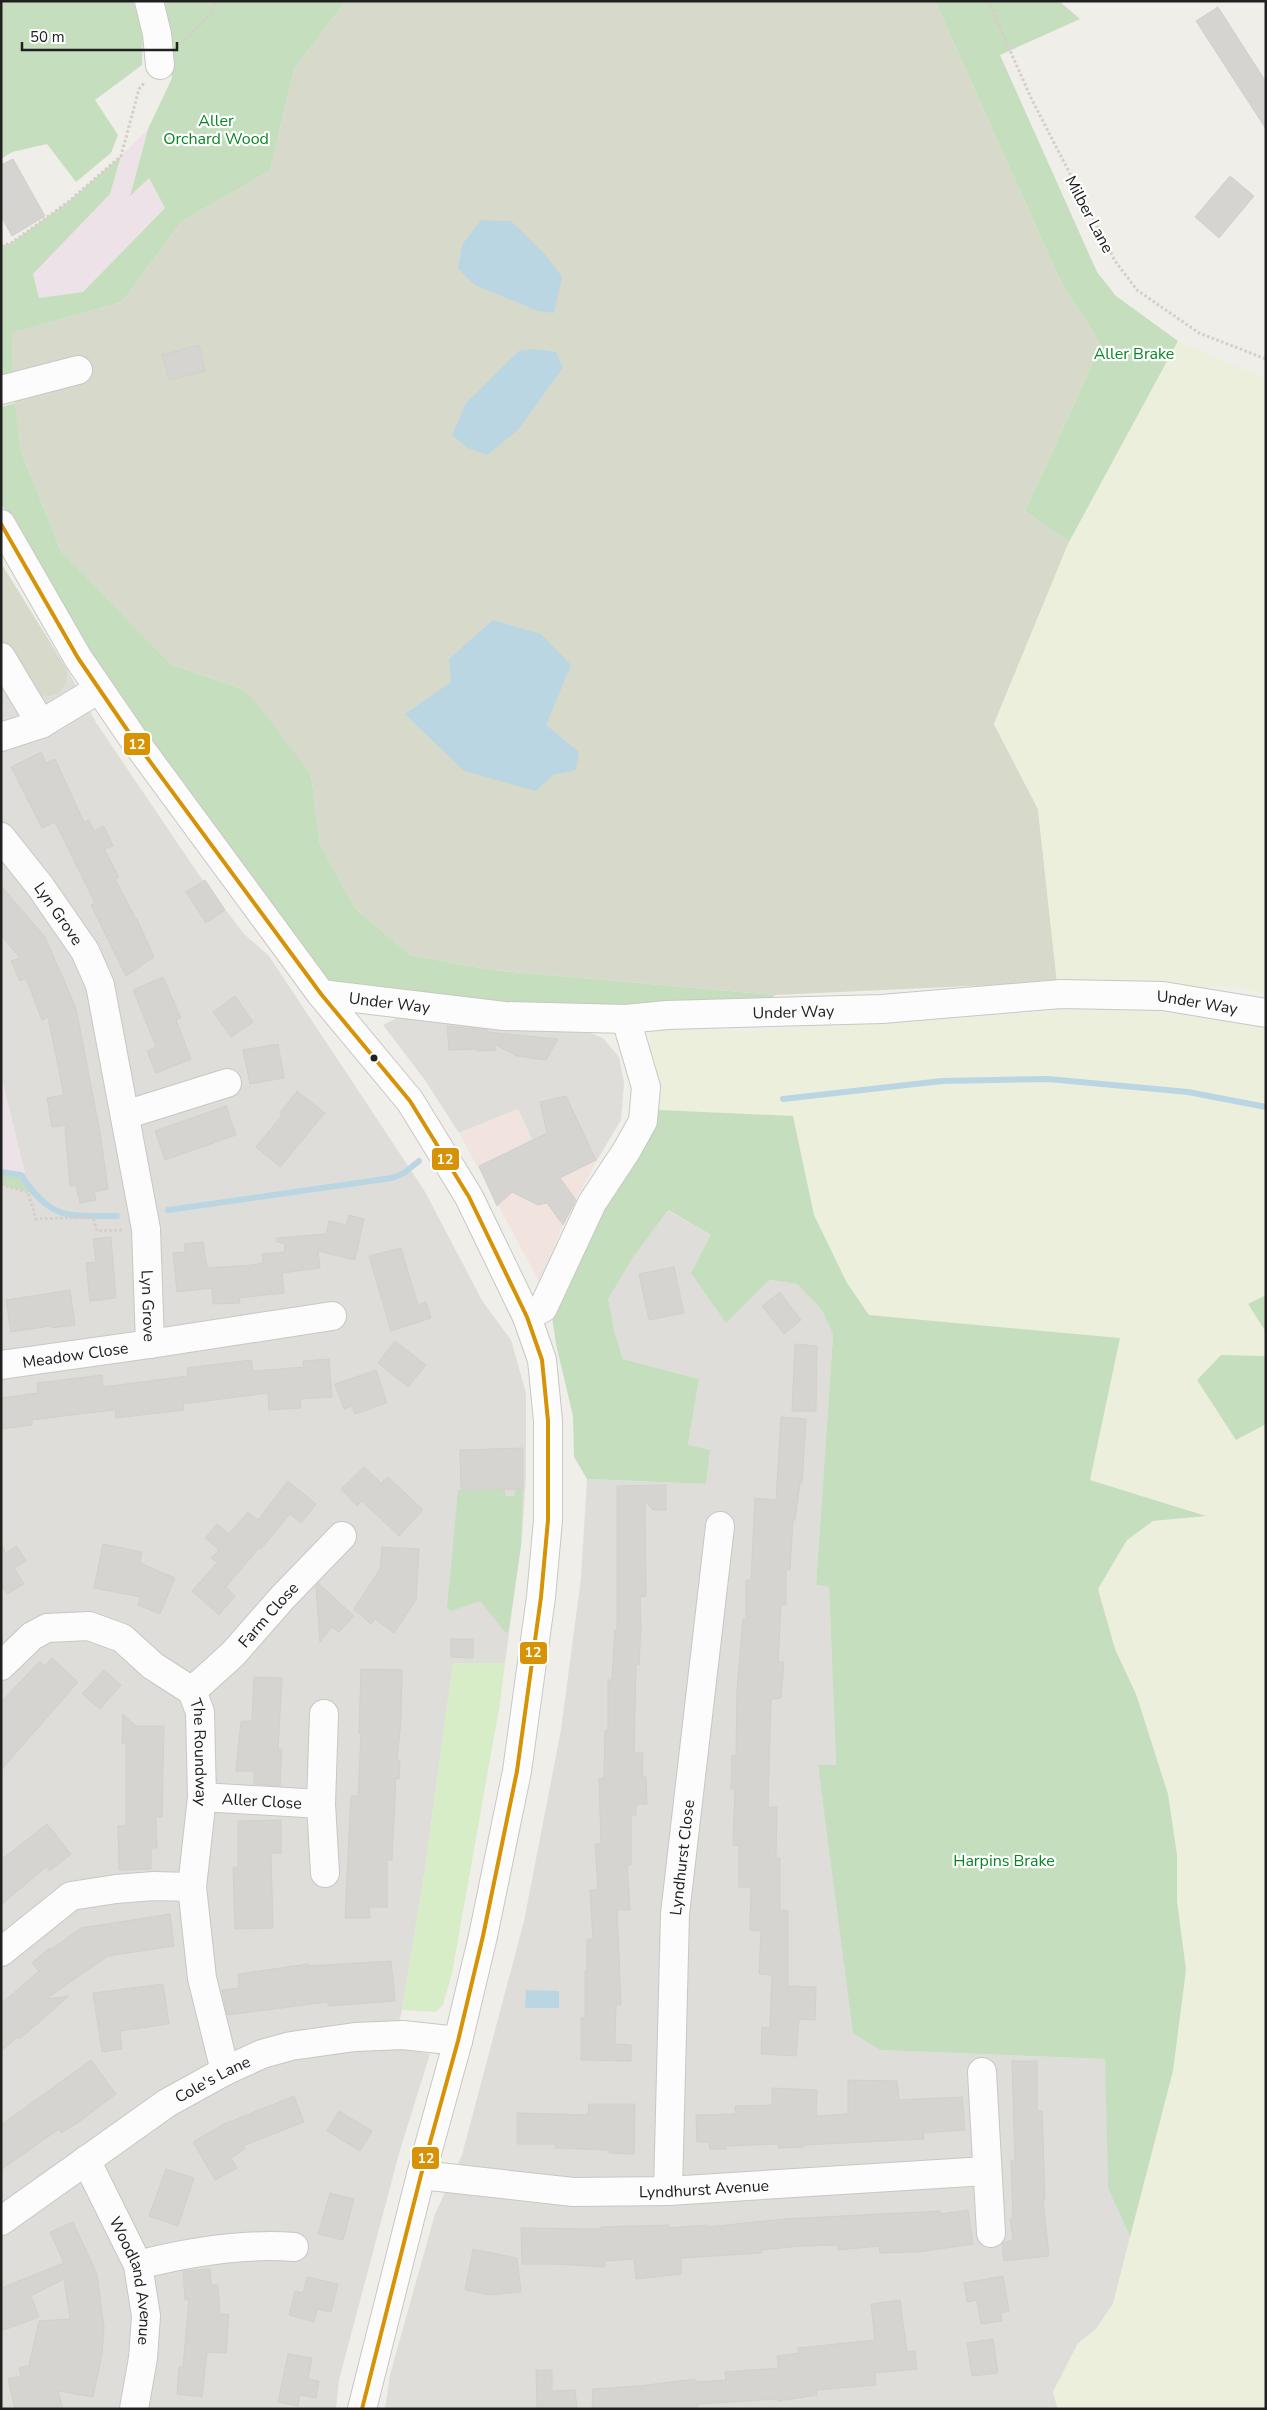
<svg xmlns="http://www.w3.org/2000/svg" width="1267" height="2410" font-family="'Nunito Sans',sans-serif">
<rect width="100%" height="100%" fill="#efeee9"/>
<!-- residential -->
<path fill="#deddda" d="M1 657 48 697 59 694 67 682 68 671 97 724 199 875 244 934 269 956 424 1190 483 1302 511 1340 526 1393V1475L522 1537 505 1663H453L425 1869 402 2010 393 2047 430 2054 400 2150 339 2380 336 2409H1V1185L33 1193 25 1174 1 1075Z
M399 1017 575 1027 603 1038 619 1057 624 1083 621 1120 596 1162 577 1120 532 1140 518 1109 459 1133 425 1080 383 1025Z
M667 1210 711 1235 726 1322 768 1280 797 1284 822 1310 833 1335 816 1585 829 1587 836 1765 818 1766 880 2050 1106 2059 1108 2188 1130 2237 1113 2304 1096 2329 1078 2344 1053 2392 1058 2409H385L390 2375 435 2214 462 2155 524 1921 561 1730 581 1578 587 1479 707 1484 688 1445 699 1379 623 1359 614 1330 607 1299 632 1259Z"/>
<!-- commercial -->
<path fill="#f1e4df" d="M518 1109 532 1140 577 1120 596 1162 563 1225 540 1283 459 1133Z"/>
<!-- industrial -->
<path fill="#ede2e7" d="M148 129 130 195 149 178 165 208 83 292 39 298 33 274 110 194 121 156Z
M1 1075 25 1174 1 1169Z"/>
<!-- construction -->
<path fill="#d7d9ca" d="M346 1H935L1060 280 1101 345 1025 511 1069 542 994 724 1038 809 1057 982 775 995 491 970 410 955 355 908 320 844 311 775 243 689 172 665 61 551 21 451 13 388 12 333 122 302 182 221 270 171 294 69Z
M1 563 68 671 67 682 59 694 48 697 36 693 1 657Z"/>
<!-- farmland -->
<path fill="#ecefdc" d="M1178 341 1266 379V995L1238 985 1184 988 1057 982 1038 809 994 724 1069 542Z
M1144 1008 1204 1013 1266 1027V2409H1058L1053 2392 1078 2343 1096 2329 1113 2304 1173 2071 1177 1855 1168 1794 1136 1694 1115 1649 1098 1589 1127 1540 1153 1521 1205 1516 1090 1480 1120 1338 869 1315 847 1283 814 1215 793 1116 659 1110V1101L650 1044 651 1032 665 1028 748 1031 1070 1010Z"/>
<!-- grass -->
<path fill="#d6edc7" d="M453 1663H505L500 1703 452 1973 443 2005 436 2012 402 2010 425 1869Z"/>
<!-- forest -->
<path fill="#c5dfbe" d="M1 1H133L143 34 142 65 95 100 118 135 111 153 76 182 47 144 12 152 1 159Z
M160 1H346L294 69 270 171 182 221 122 302 12 333 13 379 1 381V246L11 243 68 202 121 156 110 194 33 274 39 298 83 292 165 208 149 178 130 196 148 129 172 78Z
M935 1H1059L1080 19 1000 55 1097 272 1116 296 1178 341 1069 542 1025 511 1101 345 1060 280Z
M15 403 21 451 61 551 172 665 243 689 262 710 311 775 320 844 355 908 410 955 491 970 775 995 754 1013 321 994 78 658 1 503V407Z
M659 1110 793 1116 814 1215 847 1283 869 1315 1120 1338 1090 1480 1206 1516 1153 1521 1127 1540 1098 1589 1115 1649 1136 1694 1168 1794 1177 1855V1901L1186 1970 1173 2071 1130 2237 1108 2188 1105 2059 880 2050 853 2033 818 1765H836L829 1587 816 1585 833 1335 822 1310 797 1284 769 1280 726 1323 691 1273 711 1235 668 1210 632 1259 608 1299 614 1330 623 1359 699 1379 688 1445 710 1450 706 1484 587 1479 574 1457 573 1416 556 1344 552 1317 599 1208Z
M1 1169 25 1174 33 1193 1 1185Z
M1266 1295V1332L1248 1304Z
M1266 1352V1424L1236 1440 1197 1380 1221 1355 1264 1356Z
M505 1489V1496H514L515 1489H523L521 1546 509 1627 508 1632H505L480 1601 451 1611 447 1608 458 1490Z"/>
<!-- water -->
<path fill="#bbd6e3" d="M481 220 511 221 545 254 562 277 554 313 538 311 475 285 458 269 462 245Z
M535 349 556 352 563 368 517 431 487 455 468 448 452 435 466 403 519 351Z
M493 620 541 634 571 665 546 725 579 752 576 770 553 775 536 791 464 771 405 714 451 682 449 659Z
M526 1990 559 1991V2008H525Z"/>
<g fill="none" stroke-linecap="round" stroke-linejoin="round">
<!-- stream -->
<path stroke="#bbd6e3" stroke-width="6" d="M783 1099 942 1081 1048 1079 1188 1092 1266 1107
M1 1172 21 1175C51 1220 66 1216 117 1216
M168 1210 392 1178 404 1173 419 1161"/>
</g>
<!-- building -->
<path fill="#d5d4d0" stroke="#d2d0ca" d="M1218 7 1266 82V129L1196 21Z
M13 159 45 216 12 236 1 216V165Z
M1230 176 1254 196 1219 238 1195 217Z
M199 345 205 371 169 380 162 355Z
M41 752 46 763 55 759 84 822 89 820 94 831 104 826 113 846 104 849 119 877 115 879 136 919H137L154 957 126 976 91 905 95 903 55 822 42 828 11 767Z
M205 880 225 910 206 923 186 892Z
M1 886 45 937 76 1008 100 1132 108 1189 94 1192 96 1200 80 1203 76 1185 70 1186 65 1129 67 1125 52 1127 47 1098 64 1095 48 1017 42 1020 26 978 20 981 11 961 20 958 1 935Z
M163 977 181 1018 176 1020 191 1059 156 1073 147 1051 156 1047 133 990Z
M235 996 253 1022 231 1037 213 1012Z
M447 1026 487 1030 488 1032 558 1039 546 1060 517 1056 494 1044 496 1050 477 1051 476 1049 449 1050Z
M278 1044 284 1078 250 1084 243 1050Z
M297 1091 325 1113 280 1167 256 1147 282 1115 280 1113Z
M566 1096 596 1160 560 1178 576 1200 563 1225 547 1203 538 1205 512 1192 497 1206 479 1166 547 1133 540 1102Z
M226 1106 236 1135 165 1160 155 1131Z
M349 1215 364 1219 355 1260 318 1251 320 1268 282 1273 284 1293 239 1298 240 1303 213 1304 212 1288 177 1292 173 1253 185 1252 184 1244 203 1242 207 1268 252 1265 263 1263 262 1254 285 1252 284 1243 276 1242V1238L326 1234 329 1221 346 1225Z
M111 1237 116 1298 90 1301 86 1263 96 1262 93 1239Z
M401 1248 418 1305 426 1302 431 1318 391 1331 369 1256Z
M674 1267 684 1313 649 1320 639 1274Z
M70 1290 75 1325 51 1328 50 1326 11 1332 6 1300Z
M780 1292 801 1320 784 1334 762 1306Z
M395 1341 426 1365 408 1387 378 1363Z
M795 1344 817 1346 816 1411H792Z
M329 1359 332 1397 300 1399 301 1408 269 1410 268 1393 183 1404 184 1410 116 1418 115 1410 71 1415 32 1420V1425L1 1429V1398L38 1393 37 1383 102 1375 103 1387 188 1376 187 1368 251 1360 253 1371 304 1367 303 1361Z
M376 1370 387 1403 355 1414 352 1406 344 1409 335 1384Z
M781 1417 806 1419 802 1483H800L795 1520H793L790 1570 786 1569V1605H781L778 1662H784L781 1698 771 1699 768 1807H777L776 1858H780V1910L788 1911V1986L816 1987 815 2020 799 2019 796 2056 761 2054 762 2027 770 2028 772 1975 759 1974 761 1931 750 1930 751 1887H739V1846L733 1845 735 1789H731L732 1755 736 1756 737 1690 743 1619H746V1580H751L755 1498 776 1500Z
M523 1448V1489L461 1490 460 1450Z
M364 1467 381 1483 388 1477 423 1510 399 1536 362 1501 357 1506 341 1489Z
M288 1481 316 1504 301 1523 290 1514 261 1549 259 1548 226 1587 235 1596 219 1615 192 1591 217 1563 211 1558 219 1550 205 1538 217 1524 229 1534 248 1512 258 1520Z
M666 1485V1510H653L645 1500 646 1596 640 1597 641 1628 639 1665 636 1664 634 1753H643L642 1777H646L647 1804H636V1815H631V1865H627L630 1910H617L621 2005H616L615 2044 631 2045V2061L581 2060V2018H585V1971H587V1939H593L590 1890H598L595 1844H601L599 1778H604L605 1730H608V1680H612L615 1630H617V1486Z
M103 1544 142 1552 140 1563 175 1578 160 1614 138 1605 141 1597 94 1588Z
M1 1545 6 1553 17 1546 26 1561 14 1568 24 1584 7 1594 1 1585Z
M382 1547 419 1549 416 1600 394 1633 375 1619 371 1624 354 1609 380 1569Z
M318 1583 354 1616 339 1632 332 1627 320 1642 316 1586Z
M451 1639H473V1658L451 1657Z
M52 1658 78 1682 1 1770V1702L40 1661 45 1666Z
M361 1669 402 1670 401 1719 397 1761H400L399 1779 396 1778 392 1860H387V1907H369L370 1918H345L351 1796H358L361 1733H359Z
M104 1670 121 1685 100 1709 82 1694Z
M254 1677 282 1678 278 1749H282L280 1786 254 1784V1771H236L241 1721H252Z
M123 1714 136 1726H164L162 1817H156L157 1848H151V1869L119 1870 118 1826H126V1743H122Z
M281 1820V1853H271L273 1928 235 1929 233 1867H238V1821Z
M47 1824 71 1854 50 1871 46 1867 1 1905V1860Z
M170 1914 174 1946 108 1956 46 1999 69 1996 20 2039 18 2037 1 2051V2004L39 1971 32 1963 49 1948 50 1950 81 1928Z
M391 1961 395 2001 328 2006V2002L227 2015 222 1990 239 1988 238 1974 308 1964V1966Z
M163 1984 169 2024 120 2031 122 2049 102 2052 93 1993Z
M91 2060 116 2094 79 2122 61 2133 59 2129 1 2170V2125Z
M1012 2061H1037V2111H1042L1045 2199H1043L1049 2256 1004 2261 1002 2243 1013 2240 1010 2219H1013L1011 2161H1015Z
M848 2080 897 2081 899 2100 962 2097 965 2130 923 2133 924 2139 804 2145V2147L779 2148 778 2144 726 2146V2149H710L709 2142H697L696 2115 736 2114 735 2106 772 2105V2088L817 2090 816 2116 848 2114Z
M294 2096 304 2122 243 2146 245 2149 231 2158 237 2168 215 2180 193 2142 224 2124Z
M589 2104H635L634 2154 609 2153V2150L555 2148V2144H517V2113L588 2115Z
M339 2111 372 2131 360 2151 327 2131Z
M166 2169 194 2178 178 2226 149 2216Z
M330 2193 354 2199 343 2240 318 2234Z
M968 2210 973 2244 919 2252 880 2253 879 2246 838 2250V2245L802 2246 761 2250V2253L681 2258V2274L636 2279 634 2259 605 2261 604 2267 556 2264H522L521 2228 601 2229V2227L669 2225V2228L707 2225V2227L784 2219 940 2211V2214Z
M73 2222 97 2274 104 2327 102 2354 93 2397 58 2391 63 2409H15L8 2379 21 2376 19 2368 29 2365 39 2321 70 2319 64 2279 31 2296 39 2317 1 2331V2288L64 2263 50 2232Z
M473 2249 517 2258 521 2292 491 2295 465 2290Z
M210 2269 211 2285H218L220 2314H229L226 2353 207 2352 202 2397 177 2394 179 2367H183L189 2300H185L183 2271Z
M1003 2276 1009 2311 1001 2313 1002 2321 981 2324 977 2300 967 2302 964 2283Z
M307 2277 338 2284 331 2312 317 2309 314 2322 289 2315 295 2291 303 2293Z
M900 2300 907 2352 915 2351 917 2369 875 2373 876 2385 816 2390 817 2395 778 2401 777 2399 698 2404V2409H592L593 2389 639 2386 695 2379V2382L726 2380 725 2372 779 2368 777 2356 799 2353 798 2348 875 2340 871 2304Z
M993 2339 998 2373 972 2376 967 2343Z
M288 2354 312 2358 308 2379 319 2381 316 2398 300 2395 298 2406 278 2402Z
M536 2370H552V2391L575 2390 577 2409H537Z"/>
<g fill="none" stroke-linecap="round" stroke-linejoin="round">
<defs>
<g id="minor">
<path d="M149 1 157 34 160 65"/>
<path d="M1 390 78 370"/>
<path d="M1 524 78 658 132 737 321 994 410 1101 469 1197 527 1317 542 1360 548 1421V1520L541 1597 517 1771 483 1936 458 2041 421 2175 362 2409"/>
<path d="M1 657 41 724"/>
<path d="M1 737 41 724 99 689"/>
<path id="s1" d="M1 837 40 886 85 951 100 985 146 1229 150 1344 332 1316"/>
<path id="s2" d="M321 994 504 1016 626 1019 667 1015 882 1009 1061 994 1163 996 1266 1013"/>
<path d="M125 1115 227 1083"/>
<path d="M527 1317 543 1308 592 1203 627 1150 643 1121 646 1087 626 1019"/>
<path id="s3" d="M1 1365 150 1344"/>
<path id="s4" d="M1 1666 32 1636 47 1628 89 1626 122 1638 153 1666 192 1691 200 1712 202 1797 192 1887 202 1978 225 2071"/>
<path id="s5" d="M192 1691 233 1654 283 1597 342 1536"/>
<path d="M324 1714 321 1804 325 1873"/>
<path id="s6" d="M202 1797 321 1804"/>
<path d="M1 1952 71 1896 116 1889 154 1886 192 1887"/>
<path d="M982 2072 991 2233"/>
<path id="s7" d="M86 2160 138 2265 146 2316 143 2358 134 2409"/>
<path id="s8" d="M421 2175 573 2192 668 2191 986 2171"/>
<path id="s9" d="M668 2191 675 1914 720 1526"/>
<path id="s10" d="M1 2221 167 2103 225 2071 262 2054 291 2046 355 2037 403 2035 458 2041"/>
<path d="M138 2265C189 2252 241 2243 294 2247"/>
</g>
</defs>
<!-- minor casing -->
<use href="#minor" stroke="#c7c7c5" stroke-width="30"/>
<!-- path -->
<path stroke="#d8ccc7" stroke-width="3" stroke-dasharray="2.5 2.5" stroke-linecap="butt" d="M988 1 1032 100 1115 261 1137 290 1199 333 1266 359
M182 43 211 14 215 1
M1 246 11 243 68 202 121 156 139 89 145 82
M1 1185 28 1192 36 1219 93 1217 97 1231 123 1230"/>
<!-- minor -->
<use href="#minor" stroke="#fdfcfc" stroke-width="28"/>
<defs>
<path id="bus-1" d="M1 524 78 658 132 737 321 994 410 1101 469 1197 527 1317 542 1360 548 1421V1520L541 1597 517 1771 483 1936 458 2041 421 2175 362 2409"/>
</defs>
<!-- bus-1 casing -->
<use href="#bus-1" stroke="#fff" stroke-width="8"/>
<!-- bus-1 -->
<use href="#bus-1" stroke="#d79205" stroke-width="4"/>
</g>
<!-- markers -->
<circle fill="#202020" stroke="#fff" stroke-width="2" cx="374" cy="1058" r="4.5"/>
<g text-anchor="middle" stroke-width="4.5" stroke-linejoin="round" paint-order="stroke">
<!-- park labels -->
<g font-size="16" fill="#078624" stroke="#fff">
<text x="216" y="126">Aller<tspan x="216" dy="18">Orchard Wood</tspan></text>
<text x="1134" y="359">Aller Brake</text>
<text x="1004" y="1866">Harpins Brake</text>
</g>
<!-- street labels -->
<g font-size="16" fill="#202020" stroke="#fff">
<text transform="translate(1090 214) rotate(62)" y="6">Milber Lane</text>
<text dy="6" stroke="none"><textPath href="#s1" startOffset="96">Lyn Grove</textPath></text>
<text dy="6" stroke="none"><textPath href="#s2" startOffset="879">Under Way</textPath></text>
<text dy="6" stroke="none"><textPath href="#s2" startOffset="69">Under Way</textPath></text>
<text dy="6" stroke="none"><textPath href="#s2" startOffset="474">Under Way</textPath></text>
<text dy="6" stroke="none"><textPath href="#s1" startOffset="504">Lyn Grove</textPath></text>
<text dy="6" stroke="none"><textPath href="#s3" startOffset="75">Meadow Close</textPath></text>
<text dy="6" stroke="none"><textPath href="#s5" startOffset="108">Farm Close</textPath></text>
<text dy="6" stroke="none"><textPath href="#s4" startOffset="288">The Roundway</textPath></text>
<text dy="6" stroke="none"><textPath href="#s6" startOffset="60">Aller Close</textPath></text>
<text dy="6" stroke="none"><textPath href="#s9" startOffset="334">Lyndhurst Close</textPath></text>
<text dy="6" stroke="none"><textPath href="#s10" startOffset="255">Cole's Lane</textPath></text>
<text dy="6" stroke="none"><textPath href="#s8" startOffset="284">Lyndhurst Avenue</textPath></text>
<text dy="6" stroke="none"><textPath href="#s7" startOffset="131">Woodland Avenue</textPath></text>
</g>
</g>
<g stroke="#fff" stroke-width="2">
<rect x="123" y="732" width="28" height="24" rx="5" fill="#d79205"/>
<rect x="431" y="1147" width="29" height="24" rx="5" fill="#d79205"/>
<rect x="519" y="1641" width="29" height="24" rx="5" fill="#d79205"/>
<rect x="411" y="2146" width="29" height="24" rx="5" fill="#d79205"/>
</g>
<g font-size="14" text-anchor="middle" font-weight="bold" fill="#fff">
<text x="137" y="749">12</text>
<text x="445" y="1164">12</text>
<text x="533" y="1657">12</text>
<text x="426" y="2163">12</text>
</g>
<!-- border -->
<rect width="1267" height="2410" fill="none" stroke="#202020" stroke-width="5"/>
<!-- scale -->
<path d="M22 42v8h155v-8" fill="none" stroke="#202020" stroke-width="2.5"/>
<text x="30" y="42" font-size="15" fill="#202020" stroke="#ffffff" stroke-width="4" paint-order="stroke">50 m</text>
</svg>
